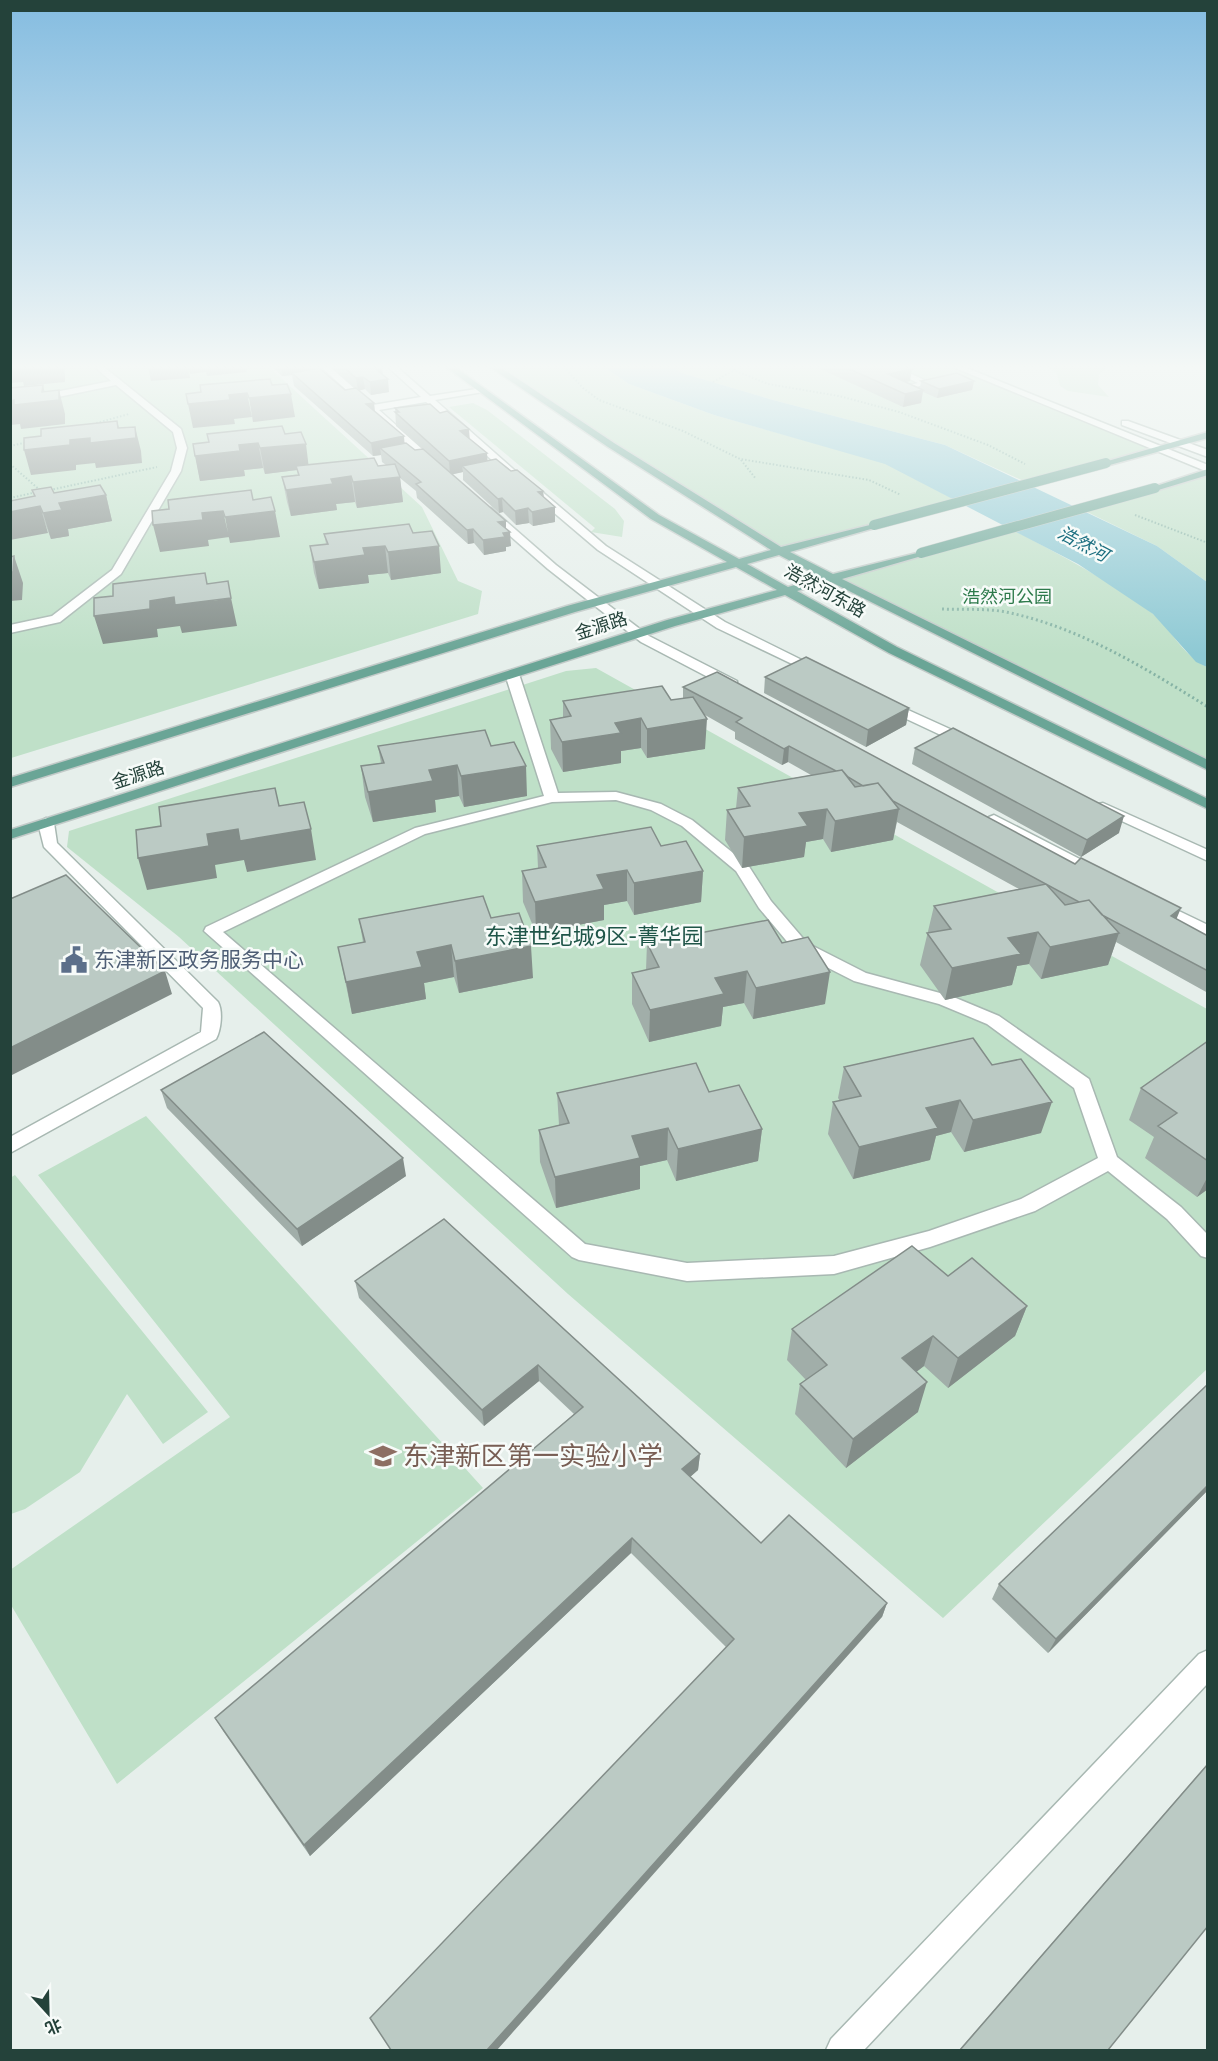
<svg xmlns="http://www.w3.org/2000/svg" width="1218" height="2061" font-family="'Fira Sans','Noto Sans SC',sans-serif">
<rect width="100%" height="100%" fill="#e6efeb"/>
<!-- green -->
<path fill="#bfe0c8" d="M11 367H269L422 507 458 581 482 591 478 614 11 758Z
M494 367H604L629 384 714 415 885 463 959 502 778 550 611 445Z
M672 367H957L1157 449 1030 484 945 445 773 400 682 373Z
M1049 367H1107L1099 374 1098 385 1109 397 1068 391 1060 386 1057 374Z
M473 403 487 410 615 509 624 521 622 537 591 532 595 528 449 407Z
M1207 472V582L1157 546 1081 509Z
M1010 528C1058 554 1108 579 1152 613 1172 630 1183 656 1207 667V766L829 577Z
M596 668 1207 1009V1369L943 1618 568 1294 179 937 67 847 69 831 566 671Z
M146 1116 483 1488 117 1784 11 1605 10 1570 230 1417 38 1175Z
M15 1175 208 1412 163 1444 127 1394 80 1472 25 1509 11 1514 10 1178Z"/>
<!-- water -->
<path fill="#8ec9d4" d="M604 367H672L682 373 773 400 945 445 1157 546 1207 582V667L1196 662 1153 614 1078 564 885 464 714 415 629 384Z"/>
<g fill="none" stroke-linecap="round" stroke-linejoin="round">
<defs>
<path id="minor" d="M95 367H104L181 429 187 448 181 471 121 574 60 622 10 633V625L52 616 112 570 171 471 177 448 173 432 116 385 10 407V401L111 381Z
M321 367H330L373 405 421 397 388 367H397L430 396 483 388V392L435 400 520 475 511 477 426 402 379 410 442 466 433 468Z
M885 367H896L931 383 901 391V387L918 383Z
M953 367H964L1208 465V472Z
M1122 421H1128L1208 450V457L1122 425Z
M532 490H540L606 546 725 622 824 671 823 674H813L717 628 598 550 532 494Z
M483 508H491L556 565 649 636 737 681V687H727L641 642 548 569 483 512Z
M512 670 519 674 558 793 616 792 661 804 692 820 748 865 771 901 807 943 866 973 951 996 999 1016 1089 1079 1117 1157 1181 1207 1208 1235V1258L1201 1256 1167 1219 1108 1171 1035 1211 930 1247 834 1274 687 1281 579 1260 572 1257 204 931 206 927 415 828 544 796 505 674ZM616 800 651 810 682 826 736 871 759 908 795 951 854 981 939 1004 987 1024 1074 1088 1098 1158 1021 1199 929 1231 834 1256 687 1263 585 1244 223 932 425 834 552 802Z
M886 700 972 739 974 742 967 746 962 745 881 707 879 704Z
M1103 803 1208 850V861L1098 810 1096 807 1098 804Z
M994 815 1103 871 1105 874 1103 877H1091L989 823 986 820 989 817Z
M46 818 54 823 57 843 218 1002C223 1011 221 1030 216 1039L10 1153V1137L201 1032 203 1008 44 847 38 823Z
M1156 900 1208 925V937L1150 909 1148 905Z
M1208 1650V1683L864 2050H826L831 2039 1199 1654Z"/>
<path id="major" d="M446 367H455L659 515 739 559 771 550 608 447 490 367H500L614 443 781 547 878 523V527L790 552 833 574 925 551V555L842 579 1208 760V770L831 582 797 591 897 647 1208 799V809L889 653 785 595 675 626 10 839V830L667 620 777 590 736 567 575 612 10 787V778L567 606 727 562 651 519ZM779 555 821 577 788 587 747 564Z
M1208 432V438L1106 466 1101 463Z
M1208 469V475L1155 491 1150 488Z"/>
</defs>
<!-- minor casing -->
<use href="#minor" stroke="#a8b8b2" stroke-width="3"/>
<!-- major casing -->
<use href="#major" stroke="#c2cac8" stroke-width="3"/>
<!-- path-far1 -->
<path stroke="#86b3a5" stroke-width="2" stroke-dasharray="1.5 2" stroke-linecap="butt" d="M564 367 583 388 599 400 683 431 740 459 869 480 901 495
M726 367 768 384 839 396 899 412 988 445 1025 464
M713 382 740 367
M93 424 129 414
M10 446 28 442
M741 460 756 479
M10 464 41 491
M50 490 157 467
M10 498 37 492
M1135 515 1208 543"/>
<!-- path -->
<path stroke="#86b3a5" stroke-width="3" stroke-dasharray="2 3" stroke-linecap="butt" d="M942 609C963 610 985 608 1006 612 1079 627 1145 668 1208 707"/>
<!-- minor -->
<use href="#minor" fill="#fff" fill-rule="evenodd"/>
<!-- major -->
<use href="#major" fill="#6aa596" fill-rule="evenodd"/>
<defs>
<path id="major-bridge" d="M874 525 1106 463
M921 553 1155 488"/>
</defs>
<!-- major-bridge casing -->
<use href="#major-bridge" stroke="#c2cac8" stroke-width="11" stroke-linecap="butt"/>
<!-- major-bridge -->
<use href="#major-bridge" stroke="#6aa596" stroke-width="10"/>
</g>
<!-- wall -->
<path fill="#a1aea9" d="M272 367H311L312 369 345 390 355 388 331 367H382L383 375 389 392 371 395 365 389 359 390 374 403 375 412 404 443 415 450 422 449 396 426 395 408 470 439 488 461 511 471 543 491 544 497 555 522 533 526 529 523 516 525 503 512 499 513 463 480V472L452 474 506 529 511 546 506 547V551L484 555 474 543 468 544 417 498 416 491 400 478 403 502 357 508 355 502 336 504 337 510 291 516 287 502 282 477 298 475 297 470 265 474 263 468 244 470 245 476 200 481 193 444 285 434 309 465 378 466 386 465 382 462 381 455 373 456 294 386 292 375 282 376Z
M816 367H907L910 381 906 382 920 388 921 381H974L972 390 937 398 923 392 921 403 903 407Z
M32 490 54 493 106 495 112 521 68 529 69 536 51 539Z
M413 533 441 573 391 580 388 573 368 575 369 583 319 589 314 573 310 546 326 544 324 534Z
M765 677 909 708 906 725 866 747 764 693Z
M683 687 1176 919 1208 936V993L1116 942 1108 965 1041 979 1029 964 1017 966 1012 985 945 1000 920 965 934 906 1019 889 897 822 893 840 831 852 823 839 806 842 804 857 742 868 725 840 727 810 736 808 738 788 811 775 788 762 782 765 735 739V732L705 715V749L647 758 641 748 621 751V763L563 772 551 749 550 720 563 717V701L671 700 683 699Z
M378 746H491L527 796 464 807 459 796 435 800 436 812 373 822 365 797 361 766 381 763Z
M915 748 1119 833 1081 857 912 764Z
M537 846H661L703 871 701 902 634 915 627 901 604 905V920L536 933 523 902 522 871 538 868Z
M491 918 533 978 459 993 454 977 424 983 426 999 352 1014 338 947 363 942 359 919Z
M647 943H782L825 1004 753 1019 744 1003 723 1007 721 1026 649 1042 632 1004V973L646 970Z
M973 1038 1041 1133 964 1152 951 1132 936 1136 930 1160 853 1179 828 1134 833 1102 840 1101 838 1098 844 1067Z
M1208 1041V1189L1197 1197 1145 1158 1154 1137 1129 1120 1141 1088Z
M161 1090 406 1176 302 1246 167 1108Z
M709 1092 762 1129 758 1161 676 1181 667 1160 640 1166V1189L556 1208 540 1162 539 1130 559 1125 557 1093Z
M444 1219 700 1454 698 1470 690 1477 761 1543 887 1603 882 1617 726 1647 631 1553 310 1856 223 1731 215 1718 574 1414 539 1381 484 1426 359 1298 355 1281Z
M948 1276 1027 1306 1015 1336 948 1388 924 1366 916 1372 918 1412 846 1468 795 1414 800 1384 806 1380 787 1360 792 1329Z
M1208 1384V1490L1048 1653 992 1599 999 1584Z
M1208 1763V1926L1108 2050H959Z"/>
<!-- shaded-wall -->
<path fill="#838d89" d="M10 367H64L65 373V382L24 386 23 382 10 383Z
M148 367H188L190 378 151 381Z
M188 367H205L206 372 190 374Z
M205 367H246L247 372 207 376Z
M281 367H311L312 372 292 373V375L282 376Z
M373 367H382L383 378Z
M912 369 910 381 888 387V374Z
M363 377 365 389 358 391 356 378Z
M388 379 389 392 371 395 370 382Z
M974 381 972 390 937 398 939 389Z
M43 385 47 402 59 390 65 414V424L21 429 20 424 10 425V401L42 392Z
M923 390 921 403 903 407 905 394Z
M247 393 252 417 234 419 235 424 193 428 188 404 229 395Z
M291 394 295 417 253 422 249 398Z
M374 403 375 416 366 404Z
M117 421 122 440 135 427 141 451 142 463 96 468 95 463 76 465V470L31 475 24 450 70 440 90 438 118 428Z
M469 429 470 443 460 431Z
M404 436 405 450 380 448 381 455 373 456 371 443Z
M258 443 263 468 244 470 245 476 200 481 195 456 239 445Z
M306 444 309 469 296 466 297 470 265 474 260 448Z
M487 453 488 467 462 466 463 472 450 475 449 461Z
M351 476 355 502 336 504 337 510 291 516 286 490 331 479Z
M400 477 403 502 357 508 353 482Z
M543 491 544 505 538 492Z
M106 495 112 521 68 529 69 536 51 539 43 513 59 503Z
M502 498 503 512 499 513 498 499Z
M40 506 48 533 10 540V512Z
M555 507V522L533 526 532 512Z
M528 508 529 523 516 525 515 511Z
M223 511 229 537 208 540 209 546 160 552 153 525 202 513Z
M275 511 280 537 230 543 225 517Z
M506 521V532H510L511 546 506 547V551L484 555 483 540 498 522Z
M473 529 474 543 468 544 467 530Z
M385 546 388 573 368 575 369 583 319 589 314 562 363 548Z
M439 546 441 573 391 580 388 552Z
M14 556 23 583 22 600 10 601V572Z
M174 597 212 601 231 598 237 626 182 633 180 626 157 629 158 637 103 644 94 616 150 601Z
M909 708 906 725 866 747 868 730Z
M641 718V748L621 751V763L563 772 562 742 615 723Z
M707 719 705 749 647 758V729Z
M789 746 788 762 782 765 784 749Z
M457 765 459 796 435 800 436 812 373 822 368 792 429 770Z
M526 766 527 796 464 807 461 776Z
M827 809 823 839 806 842 804 857 742 868 744 837 799 813Z
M899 809 893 840 831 852 835 821Z
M1124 816 1119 833 1081 857 1087 840Z
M238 829H311L316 860 247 872 244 860 215 865 217 878 147 890 138 858 207 834Z
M627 870V901L604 905V920L536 933 535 902 597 875Z
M703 871 701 902 634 915V883Z
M1181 908 1174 925 1171 916Z
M1038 932 1029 964 1017 966 1012 985 945 1000 952 968 1008 938Z
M1119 933 1108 965 1041 979 1050 947Z
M451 945 454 977 424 983 426 999 352 1014 346 982 417 952Z
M531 946 533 978 459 993 455 961Z
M165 971 172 994 10 1076V1048Z
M747 971 744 1003 723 1007 721 1026 649 1042 650 1010 715 978Z
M830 972 825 1004 753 1019 756 988Z
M960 1100 951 1132 936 1136 930 1160 853 1179 859 1147 926 1108Z
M1052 1102 1041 1133 964 1152 973 1120Z
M668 1128 667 1160 640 1166V1189L556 1208 555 1177 632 1136Z
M762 1129 758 1161 676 1181 678 1149Z
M403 1158 406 1176 302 1246 297 1229Z
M1208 1176V1189L1197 1197Z
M1027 1306 1015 1336 948 1388 958 1358Z
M933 1336 924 1366 894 1389 902 1358Z
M538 1365 539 1381 484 1426 482 1410Z
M927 1382 918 1412 846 1468 853 1439Z
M700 1454 698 1470 681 1485 682 1469Z
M1208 1485V1490L1048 1653 1056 1639Z
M632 1538 631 1553 310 1856 304 1845Z
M887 1603 882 1617 497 2050H487Z"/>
<!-- building -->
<path fill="#bbcac4" stroke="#838d89" stroke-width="1.5" d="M344 367H373L388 379 370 382 363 377 356 378Z
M845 367H907L912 369 888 374 923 390 905 394Z
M319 368 345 390 356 388 374 403 366 404 404 436 371 443 292 373Z
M957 373 974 381 939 389 921 381Z
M270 379 272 385 287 384 291 394 249 398 247 393 229 395 230 400 188 404 186 394 201 392 200 385Z
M43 385 42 392 59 390V400L14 405V400L10 401V388Z
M430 404 440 413 447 411 469 429 460 431 487 453 449 461 395 412H399L395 408Z
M117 421 118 428 135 427 136 438 90 443V438L70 440V445L24 450V438L41 436V429Z
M282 426 285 434 301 432 306 444 260 448 258 443 239 445 240 451 195 456 193 444 209 442 207 434Z
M406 443 415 450 423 449 506 521 498 522 510 532 503 533 505 537 483 540 473 529 467 530 416 484 421 482 380 448Z
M374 458 378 466 395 464 400 477 353 482 351 476 331 479 333 484 286 490 282 477 299 475 296 466Z
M496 459 511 471 517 470 543 491 538 492 555 507 532 512 528 508 515 511 502 498 498 499 462 466Z
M100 485 106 495 59 503 62 510 43 513 40 506 10 512V501L35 496 32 490 51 487 54 493Z
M251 490 253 500 271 497 275 511 225 517 223 511 202 513 203 520 153 525 152 511 169 509 168 500Z
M409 524 413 533 432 531 439 546 388 552 385 546 363 548 365 555 314 562 310 546 328 544 324 534Z
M14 556 13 572H10V557Z
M205 573 207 584 228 581 231 598 175 605 174 597 150 601V609L94 616V598L113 596V584Z
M806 657 909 708 868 730 765 677Z
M717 672 1075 864 1081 858 1181 908 1171 916 1208 936V971L1102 915 1089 900 1079 902 893 801 878 783 863 786 848 777 842 770 836 771 789 746 784 749 736 722 742 718 683 687Z
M662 686 671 700 693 697 707 719 647 729 641 718 615 723 621 733 562 742 550 720 571 716 563 701Z
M953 728 1124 816 1087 840 915 748Z
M485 730 491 746 514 742 526 766 461 776 457 765 429 770 433 781 368 792 361 766 384 763 378 746Z
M842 770 855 787 878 783 899 809 835 821 827 809 799 813 808 826 744 837 727 810 750 806 738 788Z
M275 788 279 806 304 802 311 829 240 841 238 829 207 834 209 846 138 858 136 830 161 826 159 807Z
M651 827 661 846 686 841 703 871 634 883 627 870 597 875 604 889 535 902 522 871 546 867 537 846Z
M66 875 165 971 10 1048V899Z
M1046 884 1065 905 1089 900 1119 933 1050 947 1038 932 1008 938 1021 954 952 968 927 933 951 929 934 906Z
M483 896 491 918 519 913 531 946 455 961 451 945 417 952 422 967 346 982 338 947 365 942 359 919Z
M768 920 782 943 808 937 830 972 756 988 747 971 715 978 724 994 650 1010 632 973 659 967 647 943Z
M264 1032 403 1158 297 1229 161 1090Z
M973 1038 992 1065 1021 1059 1052 1102 973 1120 960 1100 926 1108 938 1128 859 1147 833 1102 861 1096 844 1067Z
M1208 1041V1161L1158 1126 1177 1113 1141 1088Z
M696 1063 709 1092 739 1085 762 1129 678 1149 668 1128 632 1136 640 1158 555 1177 539 1130 569 1123 557 1093Z
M444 1219 700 1454 682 1469 761 1543 789 1515 887 1603 487 2050H391L370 2018 734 1639 632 1538 304 1845 215 1718 583 1407 538 1365 482 1410 355 1281Z
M912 1246 948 1276 972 1258 1027 1306 958 1358 933 1336 902 1358 927 1382 853 1439 800 1384 827 1365 792 1329Z
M1208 1384V1485L1056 1639 999 1584Z
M1208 1764V1926L1108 2050H960Z"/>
<!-- sky -->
<linearGradient id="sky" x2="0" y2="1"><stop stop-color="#84bce0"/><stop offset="0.56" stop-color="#f4f8f6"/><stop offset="1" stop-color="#f4f8f6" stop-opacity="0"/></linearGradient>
<rect width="1218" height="655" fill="url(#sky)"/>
<!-- icons -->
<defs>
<symbol id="civic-bare" viewBox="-9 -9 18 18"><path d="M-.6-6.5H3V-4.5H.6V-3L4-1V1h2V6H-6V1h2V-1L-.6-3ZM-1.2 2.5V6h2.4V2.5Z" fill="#5c6f8a" stroke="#f7fbf9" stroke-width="2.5" paint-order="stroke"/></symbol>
<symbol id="school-bare" viewBox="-9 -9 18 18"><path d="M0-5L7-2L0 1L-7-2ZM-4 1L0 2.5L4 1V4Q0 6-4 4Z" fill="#8d6e63" stroke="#f7fbf9" stroke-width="2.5" paint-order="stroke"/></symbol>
</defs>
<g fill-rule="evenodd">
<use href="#civic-bare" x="55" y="941" width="38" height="38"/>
<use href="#school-bare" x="364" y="1437" width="38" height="38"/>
</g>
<g text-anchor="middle" stroke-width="5" stroke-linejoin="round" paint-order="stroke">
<!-- far-water labels -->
<g font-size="18" font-style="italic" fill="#1c6f80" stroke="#f7fbf9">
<text transform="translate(1083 544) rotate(28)" y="6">浩然河</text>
</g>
<!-- far-street labels -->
<g font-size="18" fill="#24423a" stroke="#f7fbf9">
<text transform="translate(825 591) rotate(29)" y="6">浩然河东路</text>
<text transform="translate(601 626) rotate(-18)" y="6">金源路</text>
<text transform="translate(138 775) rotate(-18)" y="6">金源路</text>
</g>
<!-- far-park labels -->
<g font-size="18" fill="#2d7a4b" stroke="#f7fbf9">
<text x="1007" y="603">浩然河公园</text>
</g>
<!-- service labels -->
<g font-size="21" fill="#4e5e75" stroke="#f7fbf9" text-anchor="start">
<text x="94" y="967">东津新区政务服务中心</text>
</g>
<!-- neighbourhood labels -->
<g font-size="22" fill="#1f5548" stroke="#f7fbf9">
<text x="594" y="944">东津世纪城9区-菁华园</text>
</g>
<!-- near-education labels -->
<g font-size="26" fill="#785e54" stroke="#f7fbf9" text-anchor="start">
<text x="403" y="1465">东津新区第一实验小学</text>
</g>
</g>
<!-- border -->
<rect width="1218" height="2061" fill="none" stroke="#24423a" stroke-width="24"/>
<!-- north arrow -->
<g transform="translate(48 2013) rotate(158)" stroke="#f7fbf9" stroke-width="4.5" paint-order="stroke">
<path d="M0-4.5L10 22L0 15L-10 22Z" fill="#24423a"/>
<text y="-9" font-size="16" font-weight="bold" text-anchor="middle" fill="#24423a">北</text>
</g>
</svg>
